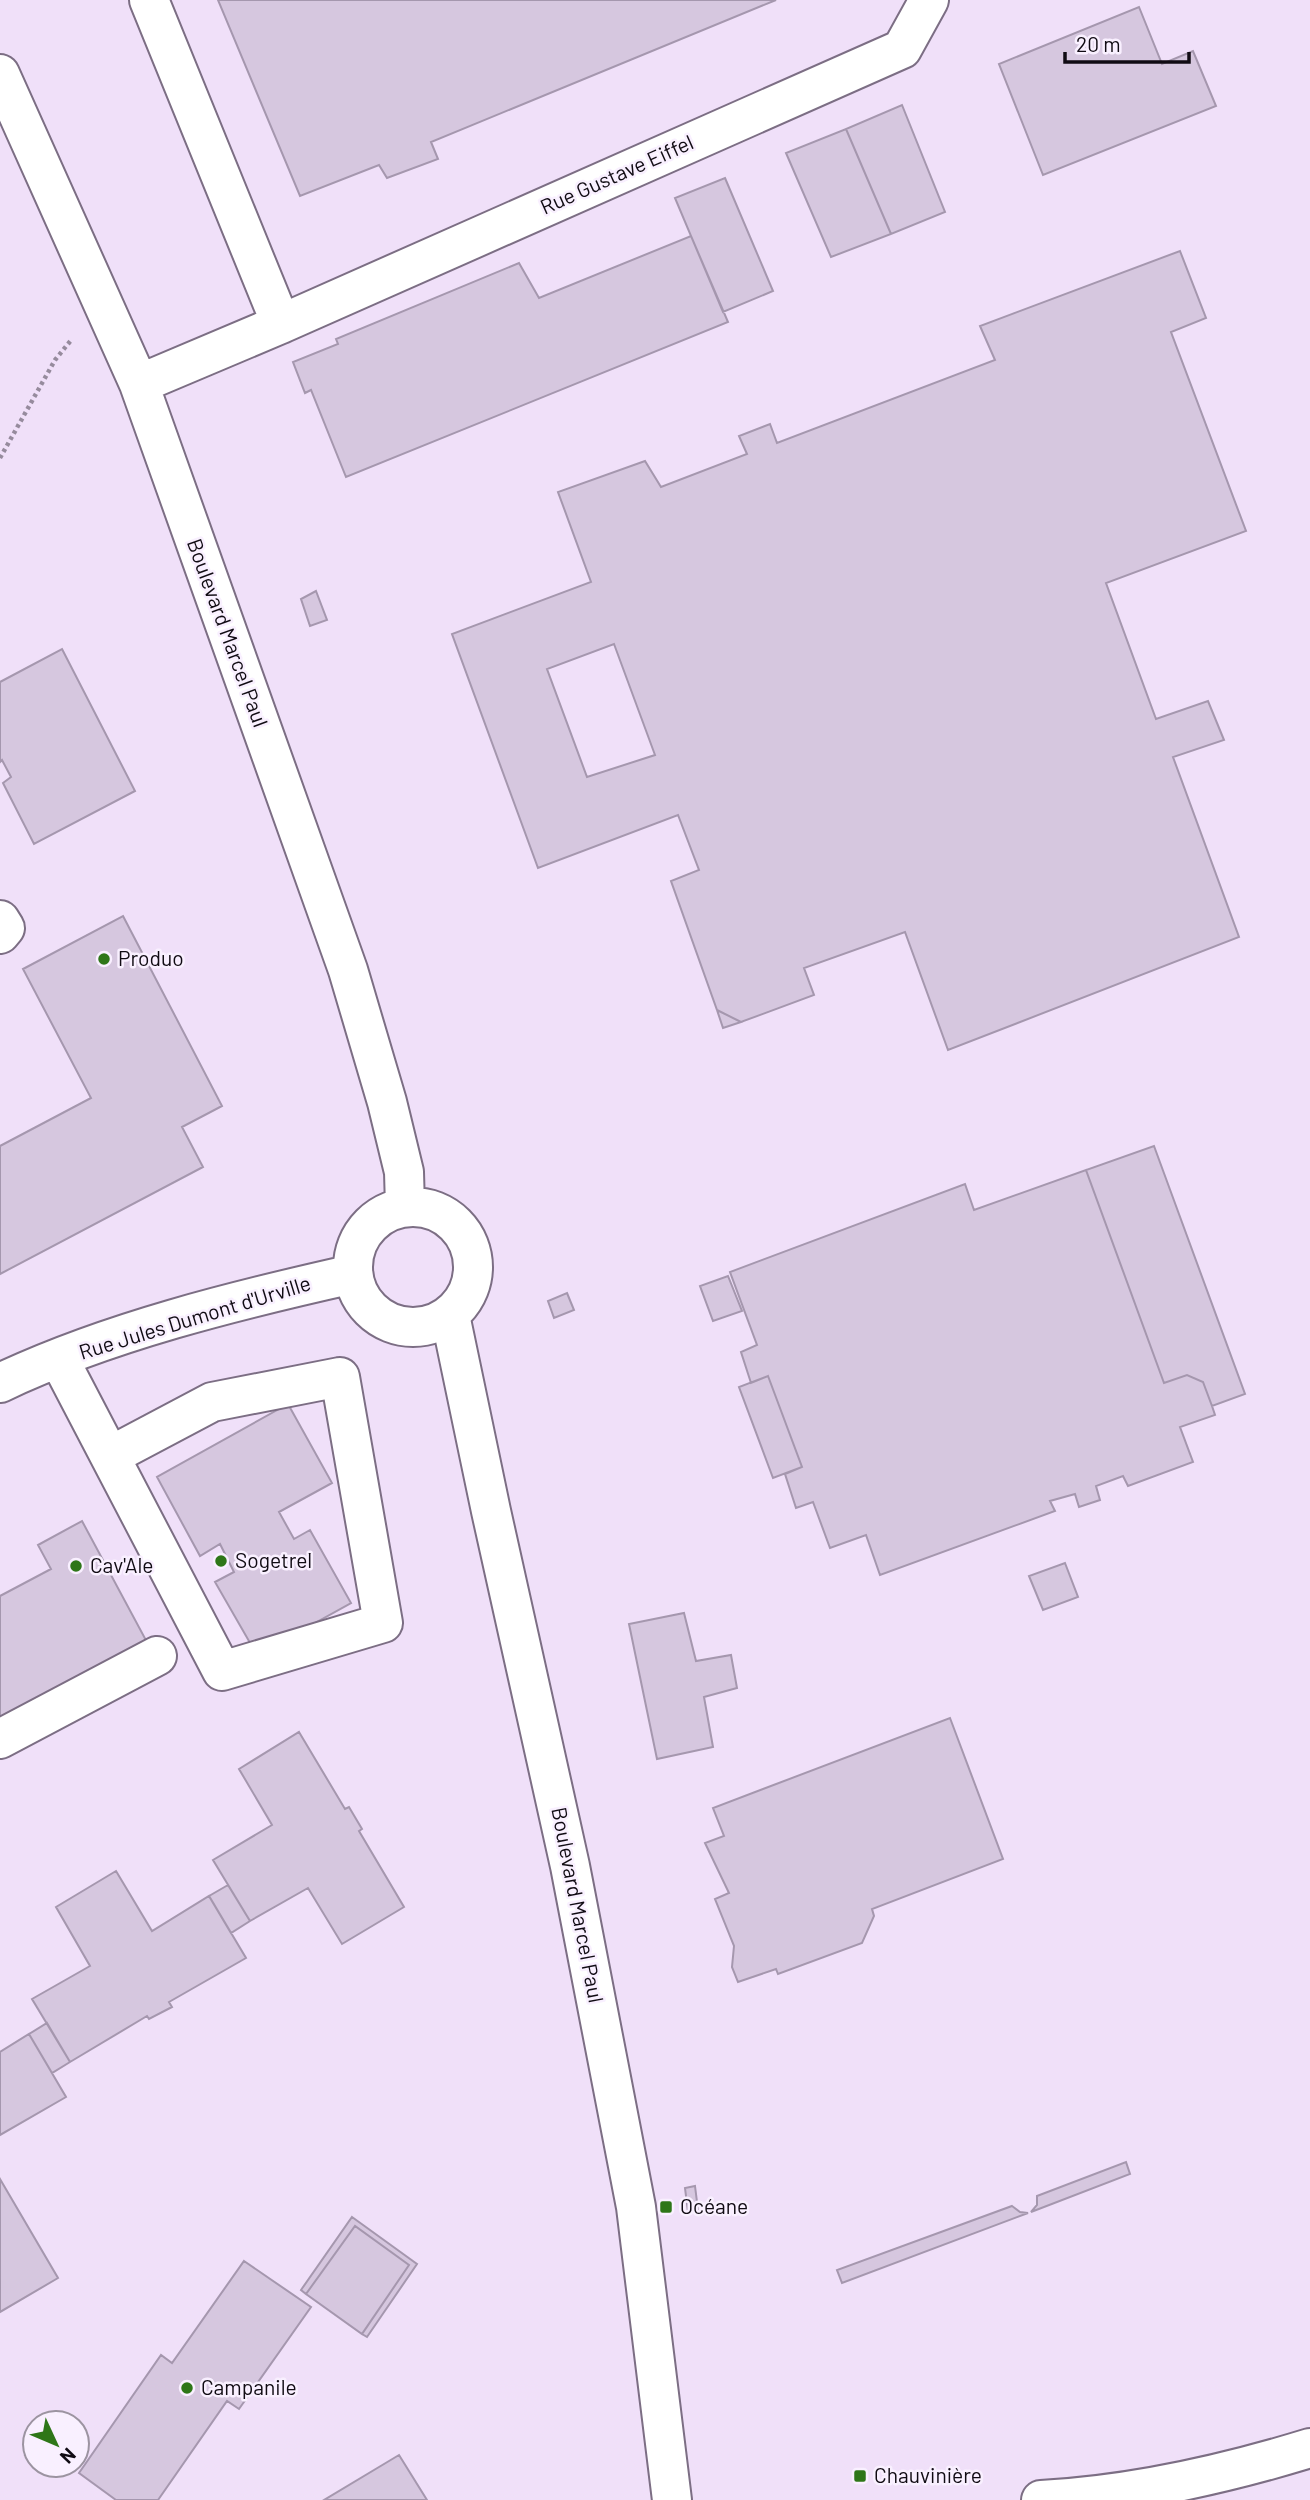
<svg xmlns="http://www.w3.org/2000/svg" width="1310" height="2500" font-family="Barlow,sans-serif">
<rect width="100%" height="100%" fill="#f0e0f9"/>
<!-- building -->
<path fill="#d6c7df" stroke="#a597ae" stroke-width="2" fill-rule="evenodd" d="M218 0H776L431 142 438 159 387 178 379 165 300 196Z
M1139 7 1162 64 1193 51 1216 106 1043 175 999 64Z
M902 105 945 212 891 234 846 129Z
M846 129 891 234 831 257 786 153Z
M725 178 773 291 723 312 675 198Z
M691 236 728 322 346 477 311 390 305 393 293 362 338 344 336 339 519 263 539 298Z
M1180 251 1206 318 1171 332 1246 531 1106 583 1156 719 1208 701 1224 740 1173 757 1239 937 948 1050 905 932 804 968 814 995 741 1022 717 1010 671 881 699 870 678 815 538 868 452 634 591 582 558 492 645 461 661 487 747 454 739 436 770 424 777 443 995 360 980 326ZM614 644 655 755 587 777 547 669Z
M316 591 327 620 310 626 301 599Z
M62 649 135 791 34 844 3 783 11 777 2 760 0 762V682Z
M123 916 222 1106 182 1127 203 1167 0 1274V1146L91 1098 23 969Z
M717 1010 741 1022 723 1028Z
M1154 1146 1245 1394 1212 1406 1203 1382 1187 1375 1164 1383 1086 1170Z
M1086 1170 1164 1383 1187 1375 1203 1382 1212 1406 1215 1415 1180 1427 1193 1462 1128 1486 1123 1476 1096 1486 1100 1500 1079 1507 1075 1494 1050 1501 1055 1511 880 1575 866 1535 830 1548 813 1502 796 1508 785 1474 802 1467 768 1376 751 1383 741 1352 757 1345 730 1272 965 1184 974 1210Z
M728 1276 742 1311 713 1321 700 1286Z
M567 1293 574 1310 554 1318 548 1301Z
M768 1376 802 1467 773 1478 739 1387Z
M288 1404 332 1483 279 1512 294 1539 310 1530 351 1603 257 1655 215 1582 234 1572 220 1544 200 1556 157 1477Z
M82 1521 148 1644 0 1723V1596L51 1569 38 1545Z
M1065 1563 1078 1597 1043 1610 1029 1576Z
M684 1613 696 1661 731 1655 737 1688 704 1697 713 1747 657 1759 629 1624Z
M950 1718 1003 1859 872 1909 874 1916 862 1943 778 1974 776 1969 738 1982 732 1967 734 1946 715 1899 729 1893 705 1843 724 1836 713 1808Z
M299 1732 345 1809 349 1807 362 1829 359 1831 404 1907 342 1944 308 1888 250 1921 213 1860 272 1825 239 1769Z
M116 1871 152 1931 209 1896 246 1958 169 2002 172 2007 149 2019 147 2016 70 2062 32 1999 90 1966 56 1907Z
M228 1885 250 1921 231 1933 209 1896Z
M47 2023 70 2062 52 2073 29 2034Z
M29 2034 66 2097 0 2135V2052Z
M1126 2162 1130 2174 1031 2212 1037 2205V2196Z
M0 2179 58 2278 0 2312Z
M695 2186 698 2210 688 2212 685 2188Z
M1012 2206 1020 2212 1028 2213 842 2283 837 2270Z
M352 2217 417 2264 367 2337 362 2334 409 2265 355 2226 306 2294 301 2290Z
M355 2226 409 2265 362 2334 306 2294Z
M244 2261 311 2307 239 2409 227 2401 158 2500H116L79 2473 161 2355 172 2363Z
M35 2441V2462L25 2455Z
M399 2455 427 2500H324Z"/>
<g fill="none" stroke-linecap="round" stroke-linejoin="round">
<defs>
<path id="minor" d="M149 0 281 324
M0 74 139 384 348 970 387 1102 404 1172 405 1207
M139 384 281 324 902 49 929 0
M0 920 5 928 0 934
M353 1267a60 60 0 1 1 120 0a60 60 0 1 1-120 0Z
M450 1315 491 1511 570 1866 636 2207 672 2500
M59 1359 222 1671 383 1623 340 1377 212 1402 110 1456
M0 1383C107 1332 237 1300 353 1274
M0 1739 157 1656
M1041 2500C1133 2495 1222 2475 1310 2448"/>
</defs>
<!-- minor casing -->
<use href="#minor" stroke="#7c6e84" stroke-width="42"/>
<!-- path -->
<path stroke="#968b9d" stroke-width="4.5" stroke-dasharray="3.5 3.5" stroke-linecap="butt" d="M0 458 55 360 72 339"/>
<!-- minor -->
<use href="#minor" stroke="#fff" stroke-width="38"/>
</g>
<!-- markers -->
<g fill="#2e7618" stroke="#f9f0ff" stroke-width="2.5">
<circle cx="104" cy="959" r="7"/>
<circle cx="221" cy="1561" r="7"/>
<circle cx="76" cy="1566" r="7"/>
<rect x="659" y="2200" width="14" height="14" rx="3.5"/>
<circle cx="187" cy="2388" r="7"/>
<rect x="853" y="2469" width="14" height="14" rx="3.5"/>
</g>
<g text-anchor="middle" stroke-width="5" stroke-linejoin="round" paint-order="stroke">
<!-- street labels -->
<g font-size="21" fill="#100b13" stroke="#f9f0ff">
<text transform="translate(617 175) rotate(-24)" y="7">Rue Gustave Eiffel</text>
<text transform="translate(227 633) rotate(70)" y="7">Boulevard Marcel Paul</text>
<text transform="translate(195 1318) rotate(-17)" y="7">Rue Jules Dumont d'Urville</text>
<text transform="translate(577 1905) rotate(79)" y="7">Boulevard Marcel Paul</text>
</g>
<!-- poi labels -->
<g font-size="21" fill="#100b13" stroke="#f9f0ff" text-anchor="start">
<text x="118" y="966">Produo</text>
<text x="235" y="1568">Sogetrel</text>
<text x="90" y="1573">Cav'Ale</text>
<text x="680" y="2214">Océane</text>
<text x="201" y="2395">Campanile</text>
<text x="874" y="2483">Chauvinière</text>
</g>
</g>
<!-- north arrow -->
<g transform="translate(56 2444) rotate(134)"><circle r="33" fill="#f9f0ff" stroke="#9c94a1" stroke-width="2"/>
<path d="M0-5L12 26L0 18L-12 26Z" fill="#2e7618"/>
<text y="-10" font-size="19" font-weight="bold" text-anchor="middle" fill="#100b13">N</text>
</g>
<!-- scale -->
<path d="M1065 52v10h124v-10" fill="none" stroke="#100b13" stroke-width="3.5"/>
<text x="1076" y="52" font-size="21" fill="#100b13" stroke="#f9f0ff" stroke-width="5" paint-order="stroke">20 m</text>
</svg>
